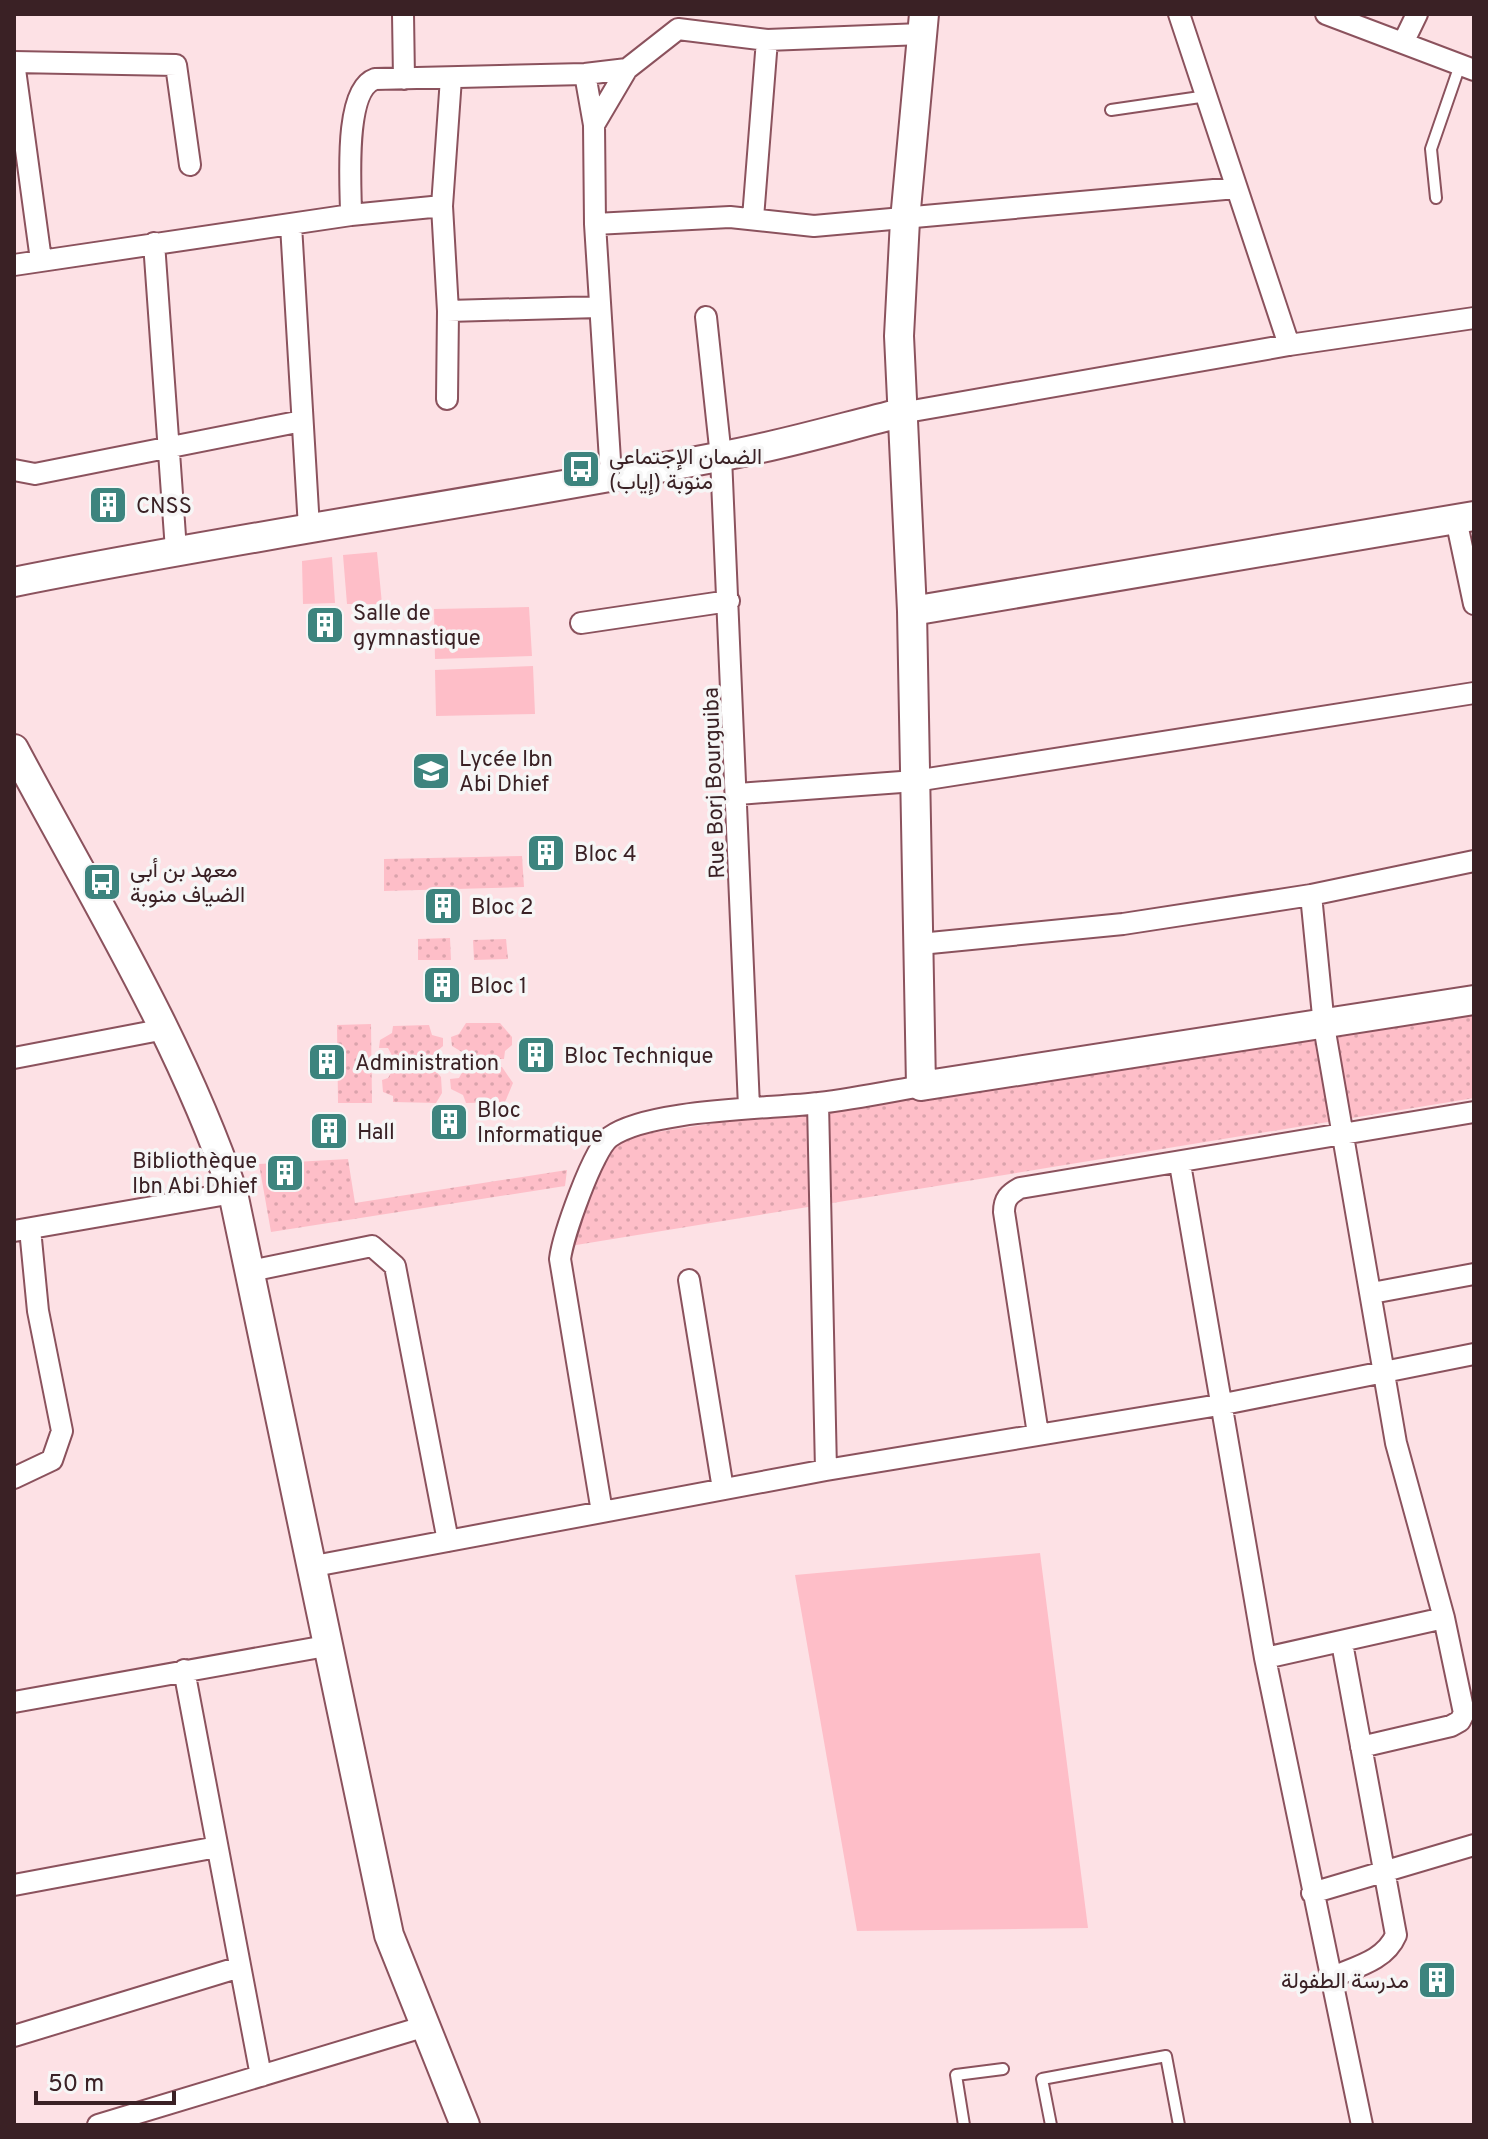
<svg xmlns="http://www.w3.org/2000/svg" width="1488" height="2139" font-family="Overpass,Vazirmatn,sans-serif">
<defs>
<pattern id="park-dots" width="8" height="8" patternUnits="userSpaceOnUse" patternTransform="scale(2)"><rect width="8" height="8" fill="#febec8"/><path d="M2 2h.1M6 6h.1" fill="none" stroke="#daa3ac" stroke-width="1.8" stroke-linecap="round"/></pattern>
</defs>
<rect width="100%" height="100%" fill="#fde1e5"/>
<!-- grass -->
<path fill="#febec8" d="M377 552 382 604H347L343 555Z
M332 557 335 603 303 604 302 561Z
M529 607 532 656 435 659 434 609Z
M533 666 535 714 436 716 435 670Z
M1040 1553 1088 1928 857 1931 795 1575Z"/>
<!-- park -->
<path fill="url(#park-dots)" d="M522 856 524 887 384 891V859Z
M450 938 451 960H418V939Z
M506 939 508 959 474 960 473 940Z
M1474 1003V1098L564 1247 610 1149 626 1137Z
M466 1023H500L512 1037V1045L505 1051 504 1059H464L462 1052 452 1046 451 1037 459 1034Z
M371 1024 372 1103H338L337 1025Z
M429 1025 432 1035 443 1038V1046L429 1058 394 1059 388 1048H379L380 1040 392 1033 393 1026Z
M465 1067H502L513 1083 505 1102 466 1103 463 1095 451 1089 450 1079 459 1078Z
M394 1068H433L441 1077 442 1093 436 1103 393 1102V1096L383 1092 382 1080 388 1078Z
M348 1159 355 1203 567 1170 565 1186 271 1232 259 1164Z"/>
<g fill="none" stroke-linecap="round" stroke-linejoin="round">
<defs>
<path id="lane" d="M1111 110 1207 96
M1436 198 1431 149 1460 65
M964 2125 956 2075 1003 2069
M1051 2125 1042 2079 1166 2056 1179 2125"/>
<path id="street" d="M403 14 404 79
M1179 14 1289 345
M1326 14 1474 70
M1403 43 1417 14
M585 74 594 125 595 224 611 476
M594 125 627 69
M442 206 451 78
M351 215C351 186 343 90 375 79L585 74 627 69 678 29 767 40 922 34
M753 218 767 40
M595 224 730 217 814 226 1236 188
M291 225 309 528
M154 243 176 550
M41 260 14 62 176 65 190 165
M14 265 351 215 442 206 448 311 447 399
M448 311 599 307
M706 317 721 457 749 1107
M901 413 1289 345 1474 318
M14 470 35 474 302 421
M1456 519 1474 604
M581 623 729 601
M738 794 915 781 1474 693
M1311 895 1324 1026 1396 1443 1444 1618 1464 1713 1460 1721 1451 1726 1361 1747
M920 944 1123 924 1311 895 1474 861
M14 1058 165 1029
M818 1103 826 1470
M1180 1164 1265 1658 1362 2125
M14 1231 233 1193
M250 1271 372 1246 395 1266 448 1541
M689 1280 723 1489
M1372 1293 1474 1274
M1038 1434 1004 1212C1004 1199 1009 1194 1020 1188L1474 1112
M14 1478 52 1460 62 1431 38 1311 30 1229
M602 1512 560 1259C563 1236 593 1149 610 1137 649 1109 768 1109 819 1103 853 1099 887 1092 921 1086
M309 1567 826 1470 1219 1405 1474 1354
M1265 1658 1444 1618
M184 1670 261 2076
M14 1702 326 1646
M14 1885 217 1847
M1312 1893 1474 1845
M1330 1978C1355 1967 1385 1961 1396 1935L1342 1643
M14 2036 240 1967
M98 2125 426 2026"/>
<path id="secondary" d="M924 14 905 220 899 336 912 611 921 1086 1474 1000
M14 582C248 535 484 502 718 457 780 446 840 428 901 413
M912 611 1474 516
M14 749C91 894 180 1037 233 1193L389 1935 465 2125"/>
</defs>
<!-- lane casing -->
<use href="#lane" stroke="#8b525d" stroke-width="14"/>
<!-- street casing -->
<use href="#street" stroke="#8b525d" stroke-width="24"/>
<!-- secondary casing -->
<use href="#secondary" stroke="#8b525d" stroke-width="32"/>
<!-- lane -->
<use href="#lane" stroke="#fff" stroke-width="10"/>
<!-- street -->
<use href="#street" stroke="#fff" stroke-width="20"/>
<!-- secondary -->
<use href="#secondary" stroke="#fff" stroke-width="28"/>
</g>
<!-- icons -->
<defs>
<symbol id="bus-square" viewBox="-11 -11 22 22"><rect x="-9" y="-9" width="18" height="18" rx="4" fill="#3d847e" stroke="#f6f6f6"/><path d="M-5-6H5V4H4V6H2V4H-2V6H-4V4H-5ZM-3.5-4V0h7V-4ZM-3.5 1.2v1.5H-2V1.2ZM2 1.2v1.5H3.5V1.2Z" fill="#fff"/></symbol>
<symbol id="building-square" viewBox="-11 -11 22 22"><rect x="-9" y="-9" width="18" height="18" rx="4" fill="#3d847e" stroke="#f6f6f6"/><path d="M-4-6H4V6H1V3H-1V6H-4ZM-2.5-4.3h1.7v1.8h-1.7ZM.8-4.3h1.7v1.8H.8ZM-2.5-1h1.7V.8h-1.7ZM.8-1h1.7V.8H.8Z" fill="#fff"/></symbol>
<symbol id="school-square" viewBox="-11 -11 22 22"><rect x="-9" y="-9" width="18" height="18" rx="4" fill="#3d847e" stroke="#f6f6f6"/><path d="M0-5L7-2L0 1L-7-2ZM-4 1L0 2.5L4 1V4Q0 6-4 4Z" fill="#fff"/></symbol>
</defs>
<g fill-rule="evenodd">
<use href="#bus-square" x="559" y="447" width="44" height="44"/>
<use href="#building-square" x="86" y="483" width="44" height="44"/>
<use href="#building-square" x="303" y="603" width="44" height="44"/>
<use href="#school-square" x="409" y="749" width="44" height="44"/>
<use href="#building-square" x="524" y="831" width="44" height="44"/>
<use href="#bus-square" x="80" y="860" width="44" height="44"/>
<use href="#building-square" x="421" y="884" width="44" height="44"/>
<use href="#building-square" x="420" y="963" width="44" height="44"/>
<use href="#building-square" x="514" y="1033" width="44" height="44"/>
<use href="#building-square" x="305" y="1040" width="44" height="44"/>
<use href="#building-square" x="427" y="1100" width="44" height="44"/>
<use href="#building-square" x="307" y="1109" width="44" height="44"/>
<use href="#building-square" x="263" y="1151" width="44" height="44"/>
<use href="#building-square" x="1415" y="1958" width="44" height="44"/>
</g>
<g text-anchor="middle" stroke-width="7" stroke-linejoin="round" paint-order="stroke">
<!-- poi labels -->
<g font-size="22" fill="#3a2125" stroke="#f6f6f6" text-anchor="start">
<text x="609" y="464">الضمان الإجتماعي<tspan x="609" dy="25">منوبة (إياب)</tspan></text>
<text x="136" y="513">CNSS</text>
<text x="353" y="620">Salle de<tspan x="353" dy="25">gymnastique</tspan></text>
<text x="459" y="766">Lycée Ibn<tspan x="459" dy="25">Abi Dhief</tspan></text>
<text x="574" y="861">Bloc 4</text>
<text x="130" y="877">معهد بن أبي<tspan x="130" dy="25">الضياف منوبة</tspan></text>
<text x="471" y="914">Bloc 2</text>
<text x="470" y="993">Bloc 1</text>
<text x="564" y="1063">Bloc Technique</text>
<text x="355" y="1070">Administration</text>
<text x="477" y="1117">Bloc<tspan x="477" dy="25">Informatique</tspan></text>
<text x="357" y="1139">Hall</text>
<text x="257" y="1168" text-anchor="end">Bibliothèque<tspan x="257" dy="25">Ibn Abi Dhief</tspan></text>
<text x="1409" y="1988" text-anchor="end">مدرسة الطفولة</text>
</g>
<!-- street labels -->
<g font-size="22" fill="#3a2125" stroke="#f6f6f6">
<text transform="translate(713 783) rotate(-92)" y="8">Rue Borj Bourguiba</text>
</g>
</g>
<!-- border -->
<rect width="1488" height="2139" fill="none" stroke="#3a2125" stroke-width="32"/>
<!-- scale -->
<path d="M36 2091v12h138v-12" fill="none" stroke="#3a2125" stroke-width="4"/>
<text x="48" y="2091" font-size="24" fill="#3a2125" stroke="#f6f6f6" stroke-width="6" paint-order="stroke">50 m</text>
</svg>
